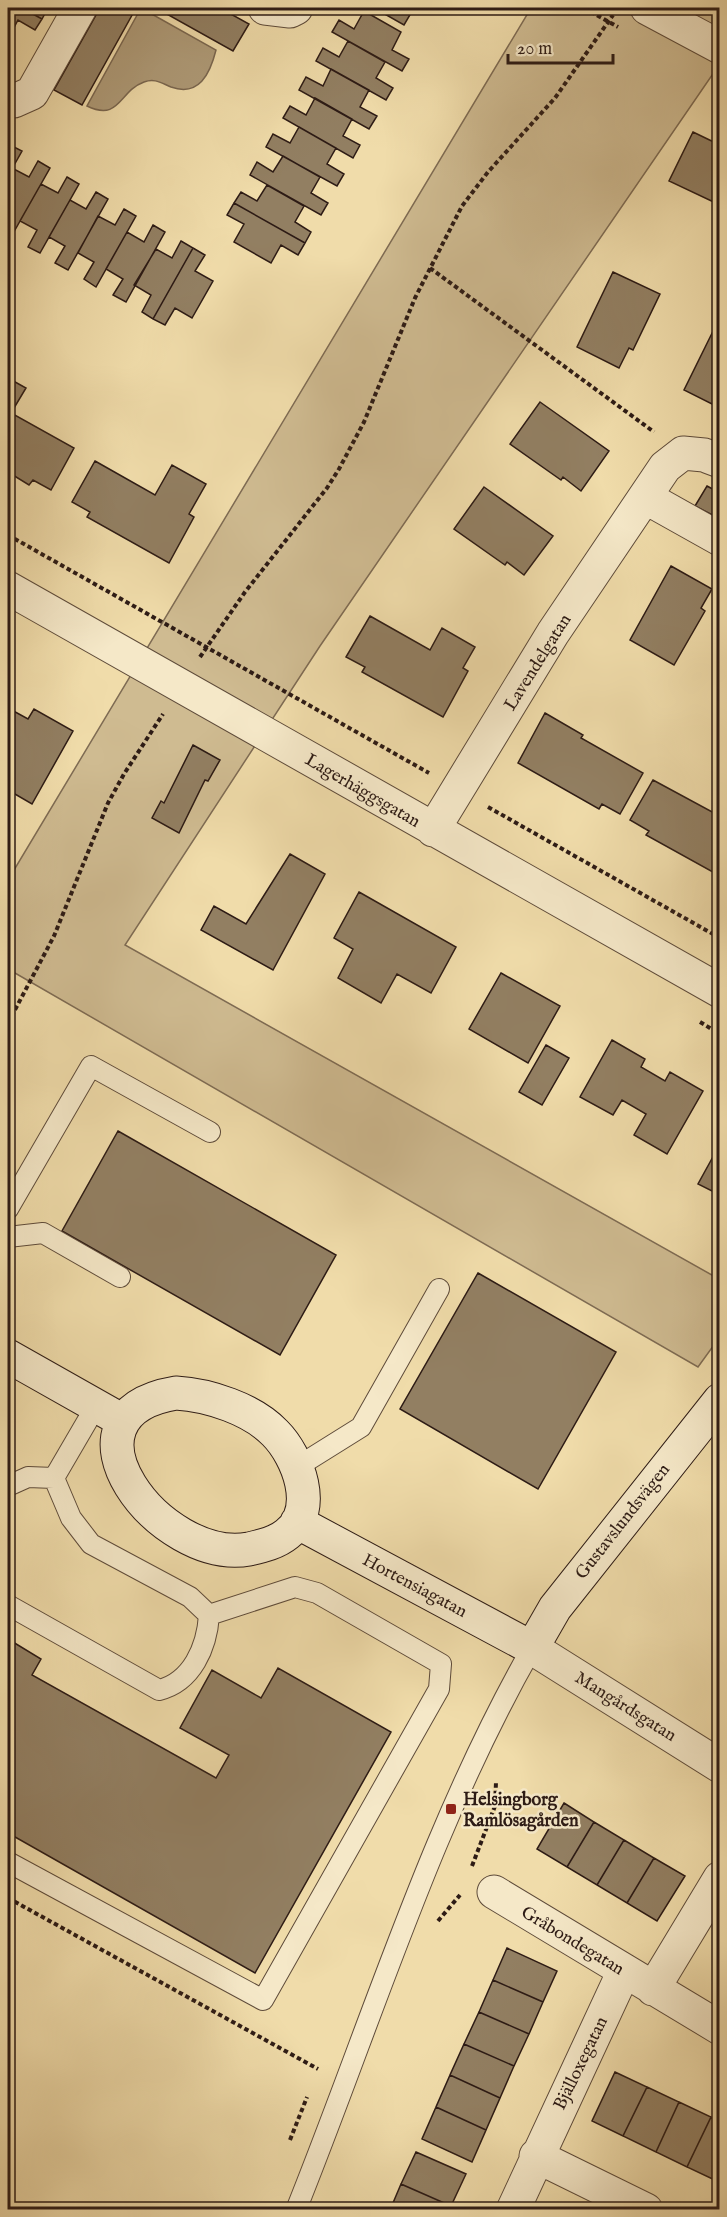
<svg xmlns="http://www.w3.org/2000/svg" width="727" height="2217" font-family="'IM FELL English',serif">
<rect width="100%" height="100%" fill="#f0dcaa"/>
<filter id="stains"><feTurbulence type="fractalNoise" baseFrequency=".00333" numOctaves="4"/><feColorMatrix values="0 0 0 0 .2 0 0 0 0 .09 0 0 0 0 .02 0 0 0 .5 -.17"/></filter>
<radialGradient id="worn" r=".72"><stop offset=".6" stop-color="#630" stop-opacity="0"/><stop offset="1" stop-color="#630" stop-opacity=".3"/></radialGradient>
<!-- green -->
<path fill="#cfbb91" stroke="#7e6b53" stroke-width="1.5" d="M531 8H719V65L320 646 125 945 719 1279V1338L698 1367 8 969V880Z"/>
<!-- water -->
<path fill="#ae9a77" stroke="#7a6750" stroke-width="1.5" d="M141 8 216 50C210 74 199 97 171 87 161 83 155 78 144 82 119 91 120 122 87 106Z"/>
<!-- building -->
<path fill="#927f62" stroke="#2d1b15" stroke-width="1.5" d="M8 8H22L42 19 35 30 18 20 8 39Z
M22 8H48L42 19Z
M100 8H136L82 105 54 90Z
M156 8H220L249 24 233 51Z
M374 8H414L404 25Z
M364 11 401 32 392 50 409 59 402 71 332 32 339 20 354 29Z
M348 41 385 62 376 78 393 88 386 100 316 61 323 48 339 57Z
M331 69 369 90 360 107 377 116 369 129 299 90 306 77 323 86Z
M315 98 352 119 343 136 360 145 353 158 283 118 290 106 306 115Z
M299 127 336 148 327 164 344 174 337 186 266 147 273 134 290 143Z
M693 132 720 145V205L669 181Z
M10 145 22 151 8 176V149Z
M283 156 320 177 311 193 328 203 321 215 250 175 257 162 273 172Z
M38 161 50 168 11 237 8 235V176L12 168 29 177Z
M67 177 79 184 40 253 28 247 37 230 20 221 41 184 58 193Z
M267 185 304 206 295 222 311 232 305 243 234 203 241 192 257 201Z
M96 192 108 199 68 270 55 263 65 246 49 237 70 200 86 209Z
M234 203 305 243 298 255 281 245 271 263 234 242 244 224 227 215Z
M124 209 136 216 96 287 84 279 94 262 78 253 98 216 115 225Z
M153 225 165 232 126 302 113 295 123 279 106 269 127 232 144 242Z
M181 241 193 248 153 319 142 312 151 295 134 285 156 249 172 258Z
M193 248 205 255 195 271 213 281 192 318 175 308 165 325 153 319Z
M613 272 660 294 633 350 629 348 619 368 577 347Z
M720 317V408L684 390Z
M8 378 26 388 11 413 74 448 51 490 33 480 29 485 8 472Z
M540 402 609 451 581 491 563 477 561 480 510 444Z
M95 461 155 495 172 465 206 484 189 514 194 517 169 563 87 517 90 512 72 502Z
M707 486 720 493V519L695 506Z
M484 487 553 536 524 575 507 562 505 565 454 529Z
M671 566 712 589 701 608 705 611 674 665 630 640Z
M370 616 430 650 442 628 475 647 463 668 468 671 443 717 362 672 365 667 346 657Z
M8 708 28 719 34 709 73 731 32 804 8 790Z
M545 713 583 735 581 738 643 773 620 814 602 804 599 809 518 763Z
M193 745 220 760 208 781 205 780 179 833 152 818 161 801 164 803Z
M653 780 714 813 720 803V876L646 835 649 831 630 820Z
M290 854 325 874 273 970 201 930 214 906 246 924Z
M359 892 456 947 431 993 397 974 381 1003 338 978 353 949 334 938Z
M501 973 560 1006 528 1063 469 1029Z
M612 1040 645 1059 641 1067 665 1081 670 1072 703 1091 667 1154 634 1135 646 1114 622 1100 613 1115 580 1097Z
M546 1045 569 1058 542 1105 519 1092Z
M118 1131 336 1255 280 1355 62 1231Z
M720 1144V1195L698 1184Z
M478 1273 616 1352 538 1489 400 1409Z
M8 1639 41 1659 32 1675 216 1778 229 1755 180 1728 212 1670 261 1698 278 1668 391 1732 255 1973 8 1833Z
M564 1803 594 1822 567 1867 537 1849Z
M594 1822 624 1840 597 1885 567 1867Z
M624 1840 654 1858 627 1903 597 1885Z
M654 1858 685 1876 657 1921 627 1903Z
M507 1948 557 1971 543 2002 493 1980Z
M493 1980 543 2002 529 2034 479 2012Z
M479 2012 529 2034 514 2066 464 2044Z
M464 2044 514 2066 500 2098 450 2075Z
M615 2072 647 2087 623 2136 592 2121Z
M450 2075 500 2098 486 2130 436 2107Z
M647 2087 679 2102 656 2152 623 2136Z
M679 2102 711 2117 687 2167 656 2152Z
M436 2107 486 2130 472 2162 422 2139Z
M711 2117 720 2121 719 2182 687 2167Z
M416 2152 466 2174 451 2206 401 2184Z
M401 2184 451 2206 450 2210H390Z"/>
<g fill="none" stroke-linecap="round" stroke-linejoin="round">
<defs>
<path id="lane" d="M8 1209 91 1066 210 1132
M8 1237 43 1233 120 1277
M297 1467 361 1427 439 1289
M54 1478 96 1406
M8 1486 28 1477 54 1478
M8 1605 159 1690C192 1682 207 1647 209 1615L190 1597 91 1544 71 1518 54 1478
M8 1862 263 2000 439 1689 441 1664 317 1593 295 1587 209 1615
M296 2210C372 2021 431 1825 532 1648"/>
<path id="street" d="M265 8 290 11 296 8
M647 8 720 47
M8 100 14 101 32 93 80 8
M645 497 720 539
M8 588 720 991
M433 830 553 633 665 467 683 453 704 455 720 461
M532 1648 720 1766
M494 1892 720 2028
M653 1989 720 1878
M536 2156 646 2210
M513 2210 624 1971"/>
<path id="secondary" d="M8 1356 123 1421
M176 1393C209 1395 252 1409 275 1433 298 1456 319 1510 287 1534 276 1543 262 1546 249 1549 161 1565 45 1415 176 1393Z
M297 1522 532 1648 555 1608 720 1400"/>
</defs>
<!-- lane casing -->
<use href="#lane" stroke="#5e4b3a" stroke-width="22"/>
<!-- street casing -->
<use href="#street" stroke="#5e4b3a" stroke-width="35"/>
<!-- secondary casing -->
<use href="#secondary" stroke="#2d1b15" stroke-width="35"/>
<!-- path -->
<path stroke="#2d1b15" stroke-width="4" stroke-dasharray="4.5 3" stroke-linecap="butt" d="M584 8 618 27
M430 268 654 432
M8 535 429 773
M200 657 245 592 327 488 339 469 364 422 415 298 462 206 488 172 555 98 613 15
M488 807 720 938
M700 1022 720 1034
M8 1023 54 936 108 803 124 774 163 714
M472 1866 495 1806 496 1782
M8 1898 318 2069
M438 1921 460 1895
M290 2140 307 2097"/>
<!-- lane -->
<use href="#lane" stroke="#f5e8c8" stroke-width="20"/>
<!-- street -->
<use href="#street" stroke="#f5e8c8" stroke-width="33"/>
<!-- secondary -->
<use href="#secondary" stroke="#f5e8c8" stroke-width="33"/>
</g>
<!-- markers -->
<rect fill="#8f2418" stroke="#f5e8c8" stroke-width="2" x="445" y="1803" width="12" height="12" rx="3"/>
<g text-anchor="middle" stroke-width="5" stroke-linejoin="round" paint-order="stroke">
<!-- street labels -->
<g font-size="18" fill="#2d1b15" stroke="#f5e8c8">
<text transform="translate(537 662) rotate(-58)" y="6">Lavendelgatan</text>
<text transform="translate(363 790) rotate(30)" y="6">Lagerhäggsgatan</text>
<text transform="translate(622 1521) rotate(-52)" y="6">Gustavslundsvägen</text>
<text transform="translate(415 1585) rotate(28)" y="6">Hortensiagatan</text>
<text transform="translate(626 1706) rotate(32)" y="6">Mangårdsgatan</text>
<text transform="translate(573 1940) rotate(31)" y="6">Gråbondegatan</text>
<text transform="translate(580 2063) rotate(-64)" y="6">Bjälloxegatan</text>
</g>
<!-- poi labels -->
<g font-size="18" font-weight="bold" fill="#2d1b15" stroke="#f5e8c8" text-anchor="start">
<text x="463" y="1805">Helsingborg<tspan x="463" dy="21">Ramlösagården</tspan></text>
</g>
</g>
<!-- margin -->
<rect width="727" height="2217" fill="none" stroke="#f0dcaa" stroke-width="30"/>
<rect x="9" y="9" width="709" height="2199" fill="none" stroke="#2d1b15" stroke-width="3"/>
<rect x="15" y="15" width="697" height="2187" fill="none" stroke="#2d1b15" stroke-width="1.5"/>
<!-- scale -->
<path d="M508 54v9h105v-9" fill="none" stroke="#2d1b15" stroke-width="3"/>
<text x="517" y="54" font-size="18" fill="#2d1b15" stroke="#f5e8c8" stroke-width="4.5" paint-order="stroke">20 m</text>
<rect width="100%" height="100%" filter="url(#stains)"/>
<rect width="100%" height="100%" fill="url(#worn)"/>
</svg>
